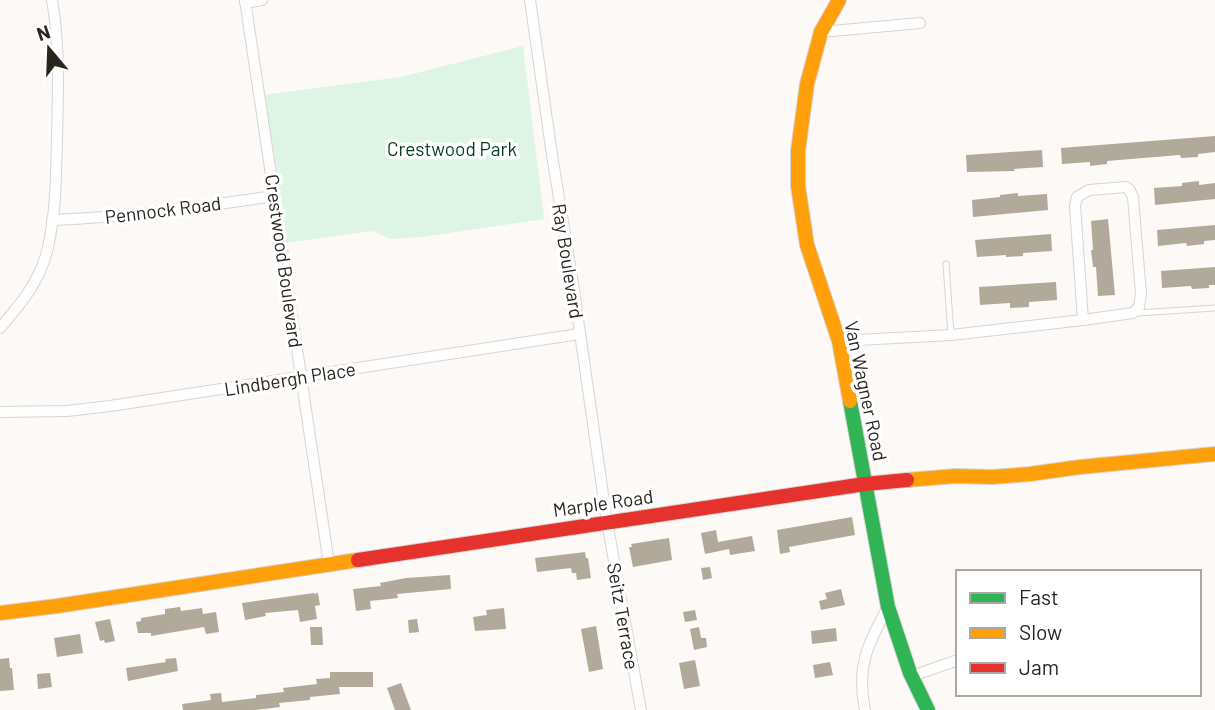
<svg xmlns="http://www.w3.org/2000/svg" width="1215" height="710" font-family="Barlow,sans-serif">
<rect width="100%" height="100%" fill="#fcf9f6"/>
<!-- green -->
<path fill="#def4e4" d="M523 46 544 219 421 237 390 239 373 231 284 243 263 95 401 77Z"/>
<!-- building -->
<path fill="#b1aa9b" d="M1215 136V152L1198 154V157L1181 158 1180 155 1107 161V164L1090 166V162L1062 164 1061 148Z
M1042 150 1043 167 1014 169 1015 171 967 172 966 155Z
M1199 181V185L1215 183V199L1155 205 1154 188 1182 186V183Z
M1018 193V196L1047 194 1048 210 973 217 972 200 1000 197V195Z
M1108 219 1115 295 1098 296 1096 267H1093L1091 250H1093L1091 221Z
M1215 225V240L1204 241V244L1187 246 1186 243 1158 246 1157 230Z
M1051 234 1052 251 1023 253V256L1006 257V255L977 257 975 240Z
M1215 267V285H1209V288L1192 289 1191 286 1162 288 1161 271Z
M1056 282 1057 300 1029 302V307L1010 308V303L980 305 979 287Z
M852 517 855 535 789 547 790 552 780 554 777 530Z
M716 530 718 542 752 536 755 551 730 555 729 549 705 554 701 533Z
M669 538 672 560 633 567 629 547H632L631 544Z
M585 552 586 558H588L591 578 577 580 576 573H572L571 568 537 572 535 558Z
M710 567 712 578 703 580 701 568Z
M450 575 451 589 397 594 398 598 370 601 371 609 356 611 353 589 381 586 380 583 406 578Z
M841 589 845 605 821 610 819 601 827 599 825 593Z
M314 593V594L318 593 320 605 315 606 317 619 300 622 298 610 265 613 266 616 245 620 242 603Z
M180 607 181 611 202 608 203 614 216 612 219 632 206 634 204 627 151 636V633H138L136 622 141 621V618L165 614V609Z
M504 608 506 629 475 631 473 617 487 615 486 610Z
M695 610 697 620 685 622 683 612Z
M110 619 115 641 105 643 104 640 100 641 95 622Z
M417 619 419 632 409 633 408 620Z
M596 626 603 669 589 672 581 629Z
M310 627H322L323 645H311Z
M699 627 701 638H706L707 647 694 650 690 629Z
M836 628 837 641 812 644 811 631Z
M80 634 83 653 57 657 54 638Z
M9 658 10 668H12L14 690 0 691V659Z
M176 658 178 671 128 681 126 668 166 662 165 659Z
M695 660 700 686 684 689 679 663Z
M830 662 833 675 815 678 813 665Z
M330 672H373V687H339L340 694 310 697V700L279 703 280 707 255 710H183L182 704 211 700 210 694 221 693 222 702 256 698V695L284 692 283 688 317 684 316 679 330 678Z
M50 673 52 687 38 689 37 674Z
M401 683 411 710H395L387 688Z"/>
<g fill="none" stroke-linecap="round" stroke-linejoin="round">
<defs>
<path id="lane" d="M946 264 951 335
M1137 313 1215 308"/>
<path id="street" d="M245 0 329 564
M530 0 552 155 572 277 607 522 641 710
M245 3 262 0
M821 32 920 23
M1126 187 1129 189 1133 197 1141 294 1139 307 1133 313 1083 320 1075 206 1077 197 1089 190Z
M52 220C126 217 200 207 274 196
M0 328C20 305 40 281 47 251 56 215 56 176 57 139 58 93 60 45 52 0
M839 341 951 335 1083 320
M0 412 67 411 110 406 579 334
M912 676 958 660
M865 710C856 667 868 643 888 607"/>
<path id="fast" d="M850 401 888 607 910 673 928 710"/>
<path id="slow" d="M839 0 821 32 807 84 798 151V186L807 245 839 341 850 401
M907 480 956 476 992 477 1030 474 1080 467 1215 454
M0 613 57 606 358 560"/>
<path id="jam" d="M358 560 865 484 907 480"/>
</defs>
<!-- lane casing -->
<use href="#lane" stroke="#d8d5d0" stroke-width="7"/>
<!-- street casing -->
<use href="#street" stroke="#d8d5d0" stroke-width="12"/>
<!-- fast casing -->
<use href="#fast" stroke="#d8d5d0" stroke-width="16"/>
<!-- slow casing -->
<use href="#slow" stroke="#d8d5d0" stroke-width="16"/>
<!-- jam casing -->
<use href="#jam" stroke="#d8d5d0" stroke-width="16"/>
<!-- lane -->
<use href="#lane" stroke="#fffefe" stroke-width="5"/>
<!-- street -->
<use href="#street" stroke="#fffefe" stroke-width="10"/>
<!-- fast -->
<use href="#fast" stroke="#30b455" stroke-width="14"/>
<!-- slow -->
<use href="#slow" stroke="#ff9f0a" stroke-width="14"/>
<!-- jam -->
<use href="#jam" stroke="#e5322d" stroke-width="14"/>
</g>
<g text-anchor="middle" stroke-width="7" stroke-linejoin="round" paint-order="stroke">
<!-- park labels -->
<g font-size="19" fill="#003b20" stroke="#fff">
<text x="452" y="156">Crestwood Park</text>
</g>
<!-- street labels -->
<g font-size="19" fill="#28251f" stroke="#fff">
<text transform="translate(163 210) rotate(-7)" y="7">Pennock Road</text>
<text transform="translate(284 261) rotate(82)" y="7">Crestwood Boulevard</text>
<text transform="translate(568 261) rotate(81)" y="7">Ray Boulevard</text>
<text transform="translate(290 379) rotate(-9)" y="7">Lindbergh Place</text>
<text transform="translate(866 391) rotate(78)" y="7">Van Wagner Road</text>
<text transform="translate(603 503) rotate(-8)" y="7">Marple Road</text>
<text transform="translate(623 616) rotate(80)" y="7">Seitz Terrace</text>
</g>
</g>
<!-- legend -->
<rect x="956" y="570" width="245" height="126" fill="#ffffff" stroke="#a9a8a5" stroke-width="2"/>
<rect x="970" y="593" width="35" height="10" fill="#30b455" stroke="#a9a8a5" stroke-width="2"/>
<text x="1019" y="605" font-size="21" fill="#28251f">Fast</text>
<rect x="970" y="628" width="35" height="10" fill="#ff9f0a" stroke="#a9a8a5" stroke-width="2"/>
<text x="1019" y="640" font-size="21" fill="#28251f">Slow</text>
<rect x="970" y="663" width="35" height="10" fill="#e5322d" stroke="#a9a8a5" stroke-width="2"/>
<text x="1019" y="675" font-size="21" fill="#28251f">Jam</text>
<!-- north arrow -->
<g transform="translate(49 49) rotate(341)" stroke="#ffffff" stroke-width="5" paint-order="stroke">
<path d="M0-5L12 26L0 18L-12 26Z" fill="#28251f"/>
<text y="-10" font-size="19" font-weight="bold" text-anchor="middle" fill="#28251f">N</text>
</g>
</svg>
